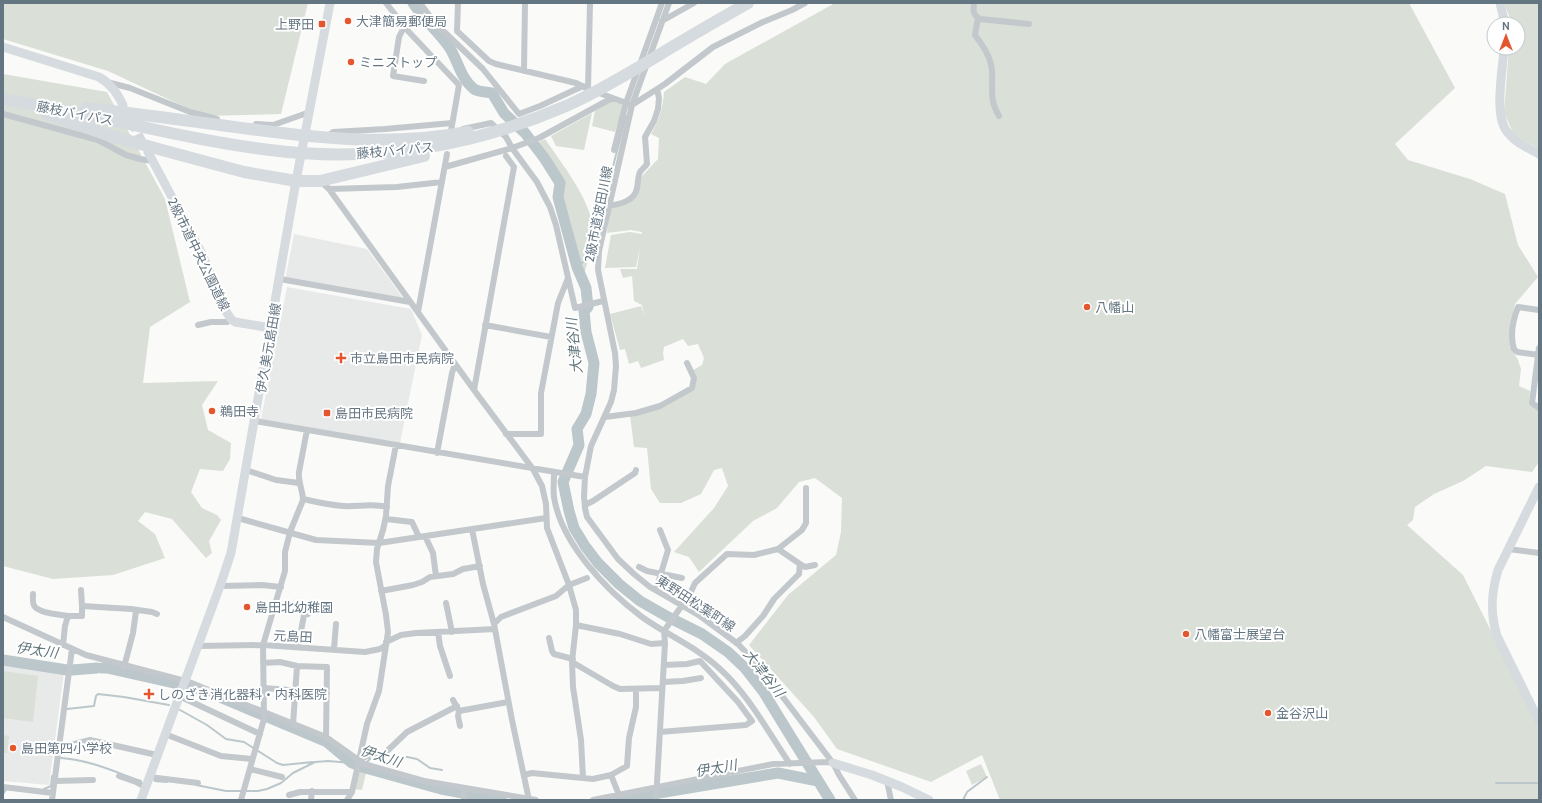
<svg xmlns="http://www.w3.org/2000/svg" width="1542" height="803" font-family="Cabin,'Noto Sans JP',sans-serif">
<rect width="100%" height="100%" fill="#fafaf8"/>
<!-- built -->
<path fill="#e8e9e9" d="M294 234 367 249 403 298 285 280Z
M287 287 411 309 422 335 400 443 261 419Z
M3 664 64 672 49 785 3 781Z"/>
<!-- green -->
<path fill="#dadfd7" d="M3 3H308L281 114 204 116 108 71 3 39Z
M835 3H1409L1455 88 1395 144 1408 160 1470 179 1505 194 1518 245 1538 277 1515 304 1511 322 1512 350 1518 360 1521 369 1519 386 1530 391 1529 404 1539 411V462L1532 472 1486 466 1463 481 1434 494 1415 507 1413 520 1407 525 1463 575 1539 726V800H1000L982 755 931 782 837 749 814 717 749 645 788 595 836 555 841 532 842 498 815 478 799 482 777 508 753 521 699 572 689 557 674 552 714 508 728 486 722 468 714 470 701 494 681 503H660L651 489 647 448 634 447 630 415 644 412 694 389 693 370 702 365 704 358 698 344 688 346 683 339 664 347 663 353 664 360 641 368 638 361 629 364 625 349 620 350 610 314 641 306 644 315 642 305 634 301 632 276 623 278 620 269H637L640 247 636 267 605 268 611 235 630 232 642 234V232L631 230 607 233 610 206 634 199 638 191 642 176 658 159 659 138 651 134C659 120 663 108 664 92L685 77 706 84 725 64Z
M1504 3H1539V149L1514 135 1504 113 1509 48H1518V24H1511V21Z
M3 74 107 92 165 199 190 302 150 327 143 383 218 381 202 405 208 430 231 443 230 459 223 471 200 469 191 492 202 508 217 515 221 520 209 541 212 553 206 558 172 519 145 512 138 521 155 534 165 558 113 575 53 579 3 566Z
M610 101 624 104 615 132 592 126 595 111Z
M592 113 584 150 556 146 551 136Z
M545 139C562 164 597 207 593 238 592 249 588 260 585 271H582L570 220 559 190 530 147Z
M3 671 38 676 33 722 3 718Z
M3 735 9 736 7 753H3Z
M981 764 987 777 972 785 966 771Z
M358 771 366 773 362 790 354 789Z"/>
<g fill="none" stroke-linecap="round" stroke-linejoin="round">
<!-- stream -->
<path stroke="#bbc7cb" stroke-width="2" d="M577 267 590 256 626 116
M67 709 94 706 96 696 98 694 124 697 169 705
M180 710 207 725 226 739 244 742 277 763 283 765 313 762
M383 757H407L417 759 430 768 442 770
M61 758C90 760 115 772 141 781
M362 767 371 758
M155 781 167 782
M1496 783H1539
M196 785 226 791H258L267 789 281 783 293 773 315 762 328 761 352 763
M44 789 51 786 52 776
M3 794 7 788
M963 800 967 792 987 777"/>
<!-- river -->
<path stroke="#bbc7cb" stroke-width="11" d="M413 3C423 18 436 30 447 44 458 58 459 77 474 89 478 92 487 92 492 93L504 113 525 133 545 159 560 183 558 197 577 267 586 288 588 307 584 311 586 332 594 363 591 394 586 414 577 429 579 445 563 482 569 511 574 528 585 546 598 563 619 584 640 601 668 617 702 634 728 652 745 668 763 691 780 719 830 800
M3 660 67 670
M102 668H107L196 688 206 692
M72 670 97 668
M222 698 327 742 352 763 362 767 441 789 501 800
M618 800 778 773 818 781"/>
<!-- secondary-tunnel -->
<path stroke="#d5d9db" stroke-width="9" stroke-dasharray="9 4.5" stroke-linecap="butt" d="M132 122 145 148"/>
<!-- street -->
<path stroke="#c3c8cc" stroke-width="6" d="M386 3 408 31 459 85 451 131H454
M420 3 435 23 483 69 519 114 540 106 583 86
M458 3 457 31 489 61 496 64 576 83 588 89 632 105 665 84 713 47 763 22 792 10 805 3
M669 3 632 105 599 251 598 270 615 353 616 366 614 390 611 402 591 446 585 477 584 497 585 508 587 517 618 559 634 574 650 587 700 616 738 644 760 667 833 763 839 775 855 800
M974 3C973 11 973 15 980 19L1029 24
M978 18 975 35C983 46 991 57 992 71 993 89 989 100 999 116
M662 21 694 3
M404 27 399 37 393 76 424 81
M524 71 525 3
M107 82 130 88 190 112 217 119
M588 89 590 3
M3 114 98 140 126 155 140 159 153 161
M256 124 273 125 310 112
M463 129 491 123 506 137 512 148 537 182 550 207 556 225 575 308 603 301
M328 136 333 132 385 129 452 123
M614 150 626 103 662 3
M445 167 512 148 539 138 612 98
M320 181 329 189 474 390 533 469 542 486 546 504 547 528 569 585 576 610V625L572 662 573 687 581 740 583 778
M329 189 397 187 442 182
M609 206C620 204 635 201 637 188 638 183 638 176 640 172 642 169 645 167 647 164L645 137 654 121 658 109 659 98 657 89
M280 279 410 302
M1539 310 1518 307C1513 320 1510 336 1514 349L1517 352 1539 355
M418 312 447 154
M198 325 211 322H227L231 319
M485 325 551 337
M1539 348 1532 403 1539 408
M474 390 514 167 506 156
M605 417 636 413 660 406 692 388 694 378 687 363
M255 421 585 477
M506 434H541V393L558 303 568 278
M437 453 452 373 455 364
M246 470 276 480 299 483
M554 473C554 481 553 489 554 497 561 543 606 590 642 617 667 635 697 647 720 669 749 695 768 732 790 764
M303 499C316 502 330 505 343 506 358 507 372 503 387 507
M585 505 593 501 635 473 636 470
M238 518 316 540 379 543 546 518
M386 519 412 522 419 537
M472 529 483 584 494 624 512 720 529 800
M425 536 433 553 436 576
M1508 549 1539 553
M800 564 805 567 815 565
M639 567 647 571 682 578
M220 586 262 585 281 587
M81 590 82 606
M656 590 668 550 660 530
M381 591 413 585 422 582 430 577 453 574 463 569 480 566
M33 594C33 598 32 604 35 607 42 614 58 614 68 616
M446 603 452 632
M3 617 86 655 189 682 326 737 364 764 424 781 536 800
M494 624 501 617 556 596 569 585 587 578
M576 625 620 634 651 644 665 643
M438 632 440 646 450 676
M549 638 552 651 554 654 573 659
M386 642 401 635 416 633 495 629
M736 643 745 636 763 616 774 599 799 574 800 564 778 549
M63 645 65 626 68 616H82V606L131 609 152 612 157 614
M198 646 263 645 365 652 380 649 386 645
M298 647 304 615 308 614
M334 649 336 624
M572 662 613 686 620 689 662 688
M263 663 280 662 297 666 327 667 326 737
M124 667 133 633 136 611
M663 682 683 681 701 678
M264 688 327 693
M179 696 260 734
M453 700 459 711 508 702
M459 711 458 716 460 726
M293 725 297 666
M660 732 746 725 752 721 738 702 700 661 687 664 664 665
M165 734 221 756 252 759
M59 748 90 740 157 755
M360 760 367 756 384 754 407 732 457 706
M250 769 282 777
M524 775 532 773 593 779 611 775 627 766 629 738 636 707V689
M611 775 619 795
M119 776 136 782 145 787
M149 777 198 783
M55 781 93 780
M887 781 891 800
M3 787 53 793
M464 788V800
M289 795 300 792H352
M52 800 72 649
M241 800 264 719 263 645 285 571V552L290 532 303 500C303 491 298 482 299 472L307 430
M311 800 312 791
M347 800 352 792 367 724 379 691 388 632 386 615 376 562 377 549 383 530 386 516 388 486 396 445
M593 800 773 764 828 762 833 763
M656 800 665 643 664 631 690 594 695 583 727 554 754 555 778 549 802 530 806 523V488"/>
<!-- secondary -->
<path stroke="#d6dbdf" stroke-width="9" d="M1500 3 1505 24
M3 47 99 77C111 84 117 93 123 105
M1504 48C1503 70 1493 116 1508 133 1516 143 1528 148 1539 154
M148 152 201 252 227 313 231 319 235 322 271 328
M1539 487 1498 570C1491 593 1490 613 1497 636L1539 721
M833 763 872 775 902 787 929 800
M141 800 220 586 231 553 296 181 330 3"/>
<!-- highway -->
<path stroke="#d6dbdf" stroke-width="12" d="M3 99C92 113 180 139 270 150 373 163 471 147 566 106 598 92 629 73 659 55 688 37 718 20 748 3
M87 108C141 114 195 122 250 129 324 139 393 146 468 132
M47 114 108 135 162 150 244 172 296 181H320L424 156"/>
</g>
<!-- markers -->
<g fill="#e4572e" stroke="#fff" stroke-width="1.5">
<circle cx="348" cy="21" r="4"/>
<rect x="318" y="20" width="8" height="8" rx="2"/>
<circle cx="351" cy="62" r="4"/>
<circle cx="1087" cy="307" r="4"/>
<path d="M339 352h4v4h4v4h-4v4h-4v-4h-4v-4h4z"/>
<circle cx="212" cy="411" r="4"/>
<rect x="323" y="409" width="8" height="8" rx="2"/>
<circle cx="247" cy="607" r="4"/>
<circle cx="1186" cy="634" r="4"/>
<path d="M147 688h4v4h4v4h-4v4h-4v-4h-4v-4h4z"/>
<circle cx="1268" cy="713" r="4"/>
<circle cx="13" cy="748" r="4"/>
</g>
<g text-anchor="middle" stroke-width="4" stroke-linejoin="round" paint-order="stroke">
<!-- poi labels -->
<g font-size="13" fill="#657683" stroke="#fff" text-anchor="start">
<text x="356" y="26">大津簡易郵便局</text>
<text x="314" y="29" text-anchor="end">上野田</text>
<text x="359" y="67">ミニストップ</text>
<text x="1095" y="312">八幡山</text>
<text x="350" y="363">市立島田市民病院</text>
<text x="220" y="416">鵜田寺</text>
<text x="335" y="418">島田市民病院</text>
<text x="255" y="612">島田北幼稚園</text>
<text x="1194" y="639">八幡富士展望台</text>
<text x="158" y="699">しのざき消化器科・内科医院</text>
<text x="1276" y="718">金谷沢山</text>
<text x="21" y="753">島田第四小学校</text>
</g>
<!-- street labels -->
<g font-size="13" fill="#657683" stroke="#fff">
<text transform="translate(75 113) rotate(11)" y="5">藤枝バイパス</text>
<text transform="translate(395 150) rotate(-5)" y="5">藤枝バイパス</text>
<text transform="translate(598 214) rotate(-79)" y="5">2級市道波田川線</text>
<text transform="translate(199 254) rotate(64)" y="5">2級市道中央公園道線</text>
<text transform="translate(268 348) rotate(-80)" y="5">伊久美元島田線</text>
<text transform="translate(696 603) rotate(33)" y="5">東野田松葉町線</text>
<text transform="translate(293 636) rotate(3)" y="5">元島田</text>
</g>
<!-- water labels -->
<g font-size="14" font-style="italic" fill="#60757c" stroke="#fff">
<text transform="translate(574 346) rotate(-96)" y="5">大津谷川</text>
<text transform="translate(37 650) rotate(8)" y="5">伊太川</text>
<text transform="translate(764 673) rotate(52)" y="5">大津谷川</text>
<text transform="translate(381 756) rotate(18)" y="5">伊太川</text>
<text transform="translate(716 768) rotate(-10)" y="5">伊太川</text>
</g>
</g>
<!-- border -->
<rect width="1542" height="803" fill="none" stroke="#657683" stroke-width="8"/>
<!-- north arrow -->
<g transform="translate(1506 36)"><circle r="19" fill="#ffffff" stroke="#c1c8cd"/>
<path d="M0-3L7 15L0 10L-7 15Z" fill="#e4572e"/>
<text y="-6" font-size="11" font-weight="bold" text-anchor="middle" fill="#657683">N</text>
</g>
</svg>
